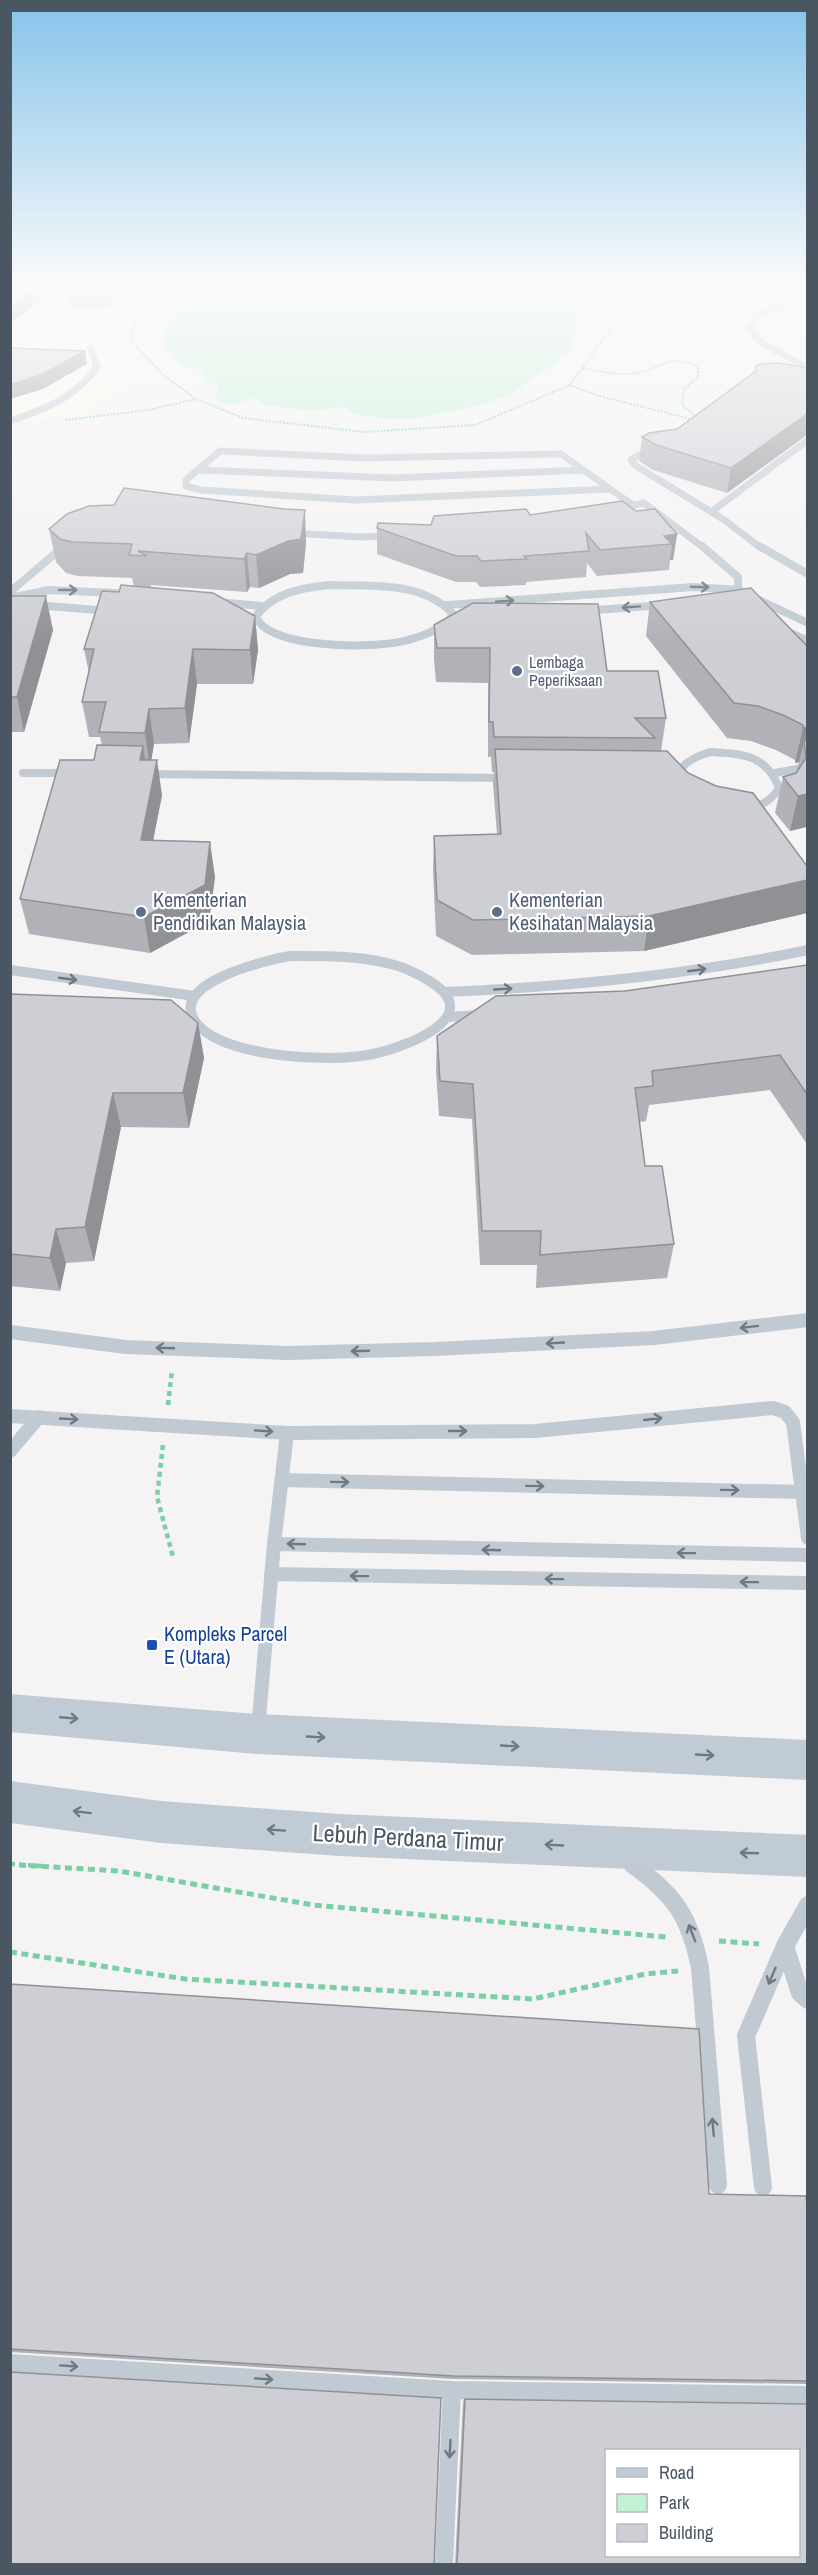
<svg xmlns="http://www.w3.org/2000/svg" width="818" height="2575" font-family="'Archivo Narrow',sans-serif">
<rect width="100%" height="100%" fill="#f5f3f3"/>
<!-- commercial -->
<path fill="#fdf9ef" d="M11 296 35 302 52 321 106 324 128 384 80 414 11 423Z"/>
<!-- green -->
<path fill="#c3f1d5" d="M191 286H594L574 333 571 351 511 394 481 405 413 419H386L355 414 344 407 312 411 268 406 255 398 230 405 216 400 218 385 205 381 203 371 181 365 170 356 165 345 166 324 189 300V293L179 290Z"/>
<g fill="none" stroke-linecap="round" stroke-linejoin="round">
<!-- path-far2 -->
<path stroke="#7ad0a6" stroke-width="2" stroke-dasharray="2 1.5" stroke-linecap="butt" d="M161 286 146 295 130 340 164 376 196 399 243 418 364 432 475 425 570 385 642 286
M583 368C598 371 614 375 630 374 659 372 668 351 698 367V377L684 389 682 405 698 418
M570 385 599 396 695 420
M65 420 148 410 196 399"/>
<!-- path-far1 -->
<path stroke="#7ad0a6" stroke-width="4.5" stroke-dasharray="5 4" stroke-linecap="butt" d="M168 1405 172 1370
M163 1445 157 1497 173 1557
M10 1864 42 1866"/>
<!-- path -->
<path stroke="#7ad0a6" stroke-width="5" stroke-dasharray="7 4.5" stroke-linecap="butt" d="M19 1865 119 1871 313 1905 666 1937
M719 1941 759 1944
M10 1952 185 1979 533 1999 645 1974 678 1971"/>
<!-- lane-far4 -->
<path stroke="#c1cad2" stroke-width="7" d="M808 292 758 315 749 327 760 342 808 368
M10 303 36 300 39 296
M10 421C45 409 75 398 97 367L91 348
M652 447 631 460 636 466 723 519 761 548
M220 451 365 458 561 454 610 489 355 500 201 490 186 486V480Z
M199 470 393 478 583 470
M610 489 633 505
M625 507 644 503 704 548
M711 512 808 440
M292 533 360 537 391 536
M63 548 67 544"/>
<!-- lane-far3 -->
<path stroke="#c1cad2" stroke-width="8" d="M702 546 738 577V590
M759 546 808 574
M329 585C370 586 422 581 452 613L450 621C437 630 424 636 408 640 376 649 292 648 264 627 261 625 258 620 255 617 273 593 300 588 329 585Z
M10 592 64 546
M10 598 49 590 116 593
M217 602 262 606
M447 605 694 587 738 590 808 623
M582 611 664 605
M10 613 47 606 111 611
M784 630 808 641
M710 752C742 754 766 754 779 788 748 842 619 781 710 752Z
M23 773H70
M775 773 808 767
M144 774 508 778"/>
<!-- lane-far2 -->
<path stroke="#c1cad2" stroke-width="10" d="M290 956C326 956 363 955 398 966 410 970 420 975 431 982 488 1018 402 1048 373 1054 333 1063 227 1058 198 1025 162 984 267 960 290 956Z
M10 970 195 996
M444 992C567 987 688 975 808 950
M447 1017 482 1015"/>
<!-- lane-far1 -->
<path stroke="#c1cad2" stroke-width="14" d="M10 1332 126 1347 287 1353 435 1349 654 1338 808 1320
M10 1416 287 1433 535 1431 773 1408 785 1412 793 1422 808 1538
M10 1451 39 1417
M282 1480 801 1492
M274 1544 808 1555
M271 1574 808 1583
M258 1730 274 1544 287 1433
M628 1861 635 1866"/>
<!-- lane -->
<path stroke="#c1cad2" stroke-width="18" d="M633 1865C675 1895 690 1917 700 1968L718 2185
M785 1946 800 1993 808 2000
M763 2187 746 2036 785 1946 808 1905
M10 2363 452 2390 808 2395
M444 2564 452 2390"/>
<!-- secondary -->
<path fill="#c1cbd6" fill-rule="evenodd" d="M10 1694 257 1714 808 1740V1780L257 1754 10 1732Z
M10 1781 161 1801 340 1814 808 1835V1877L340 1856 161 1843 10 1823Z"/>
</g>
<!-- wall -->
<path fill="#b0b2b7" d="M68 297H112L109 307 70 308Z
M760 364 727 493 653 470 639 461 642 437 677 429 755 372 756 366Z
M636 511 677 534 673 560H670L669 570 597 576 587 563 586 577 526 582V585L480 587 476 582H456L377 554V528L431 525 530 515Z
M49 529 306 543 303 573 290 574 259 588 250 587 247 592 151 585V588L255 616 258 650 253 684H197L189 743 154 744 151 760 162 795 153 841 215 877 209 921 150 953 29 934 20 899 102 745 100 737H89L82 702 89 673 84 649 119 592 134 586 132 578 78 576 66 573 56 562Z
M10 596 53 630 24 732H10Z
M650 602 807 646V829L806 827 790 831 775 813 783 777 796 773 799 762 795 763V760L776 750 751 741 727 738 646 636Z
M434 625 607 671 666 718 661 751 807 913 644 951 472 955 436 936 433 871 434 836 497 834 493 784 494 772H492L491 757H488V683L436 682 434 659Z
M807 965V1144L770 1090 649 1105 646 1121 640 1122 645 1166 674 1244 667 1278 536 1288 537 1265H480L472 1119 439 1116 436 1071 437 1036 625 991Z
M10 994 198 1023 204 1058 189 1128 121 1127 94 1261 66 1263 60 1291 10 1286Z
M10 1984 709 2194 807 2206V2384L452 2379 10 2352Z
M465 2399 807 2565H455L463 2401Z"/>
<!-- shaded-wall -->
<path fill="#909195" d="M111 286H125L112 297 109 307 108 297Z
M31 293 33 306 10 324V310Z
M85 351 87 364 43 389 10 399V385Z
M807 414V435L727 493 731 468Z
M305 510 306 543 303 573 290 574 259 588 256 555Z
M677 534 673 560H670L672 544 664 536Z
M247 553 250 587 247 592 244 559Z
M46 596 53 630 24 732 17 697Z
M255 616 258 650 253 684 250 650Z
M193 649 197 684 189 743 185 708Z
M149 709 154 744 150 768 145 733Z
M807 727V760L804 741 799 762 795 763 803 728Z
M143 746 148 781 140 760Z
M157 760 162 795 146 876 141 840Z
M807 794V822L806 827 790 831 798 796Z
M210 842 215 877 209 921 150 953 144 917Z
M807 880V913L644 951 649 916Z
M198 1023 204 1058 189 1128 183 1093Z
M113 1093 121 1127 94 1261 85 1227Z
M56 1229 66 1263 60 1291 50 1258Z"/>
<!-- building -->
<path fill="#cdcfd5" stroke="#909195" stroke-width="1.5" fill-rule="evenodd" d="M72 286H111L108 297H68Z
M31 293 10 310V294Z
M10 348 85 351 41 375 10 385Z
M778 363 798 366 807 369V414L731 468 656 445 642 437 649 433 677 429 756 371V366L760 364Z
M124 488 284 509 305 510 301 539 288 541 256 555 247 553 244 559 138 551 147 556 129 555 132 544 72 542 60 539 49 529 67 514 75 511 89 506 114 505Z
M622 501 636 511 655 509 677 534 664 536 672 544 600 550 586 533 589 551 524 556 527 559 481 561 477 556H456L377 528 378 523 431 525 434 516 526 509 530 515Z
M121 585 213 593 255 616 250 650 193 649 185 708 149 709 145 733 99 732 106 702H82L94 649H84L102 591 119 592Z
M751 588 807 646V727L803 728V725L783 715 758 706 734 703 650 602Z
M10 596H46L17 697H10Z
M473 603 598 604 607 671H658L666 718H635L655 738 494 737 493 722H489L490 648H437L434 625Z
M807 740V794L798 796 783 777 796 773 806 758 804 741Z
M97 745 143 746 140 760H157L141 840 210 842 205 885 144 917 20 899 60 760H94Z
M495 749 667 751 688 773 716 786 753 793 807 866V880L649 916 473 920 437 900 434 836 501 834Z
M807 965V1094L780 1055 652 1071 653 1086 635 1088 645 1166H662L674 1244 540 1255 541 1231H482L473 1084 440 1081 437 1036 496 996 625 991Z
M10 994 171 1000 198 1023 183 1093H113L85 1227 56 1229 50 1258 10 1254Z
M10 1984 699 2029 709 2194 806 2196 807 2206V2381L454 2376 10 2349Z
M10 2372 441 2398 434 2565H10Z
M465 2399 807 2404V2565H457ZM606 2451H798V2556H606Z"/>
<!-- one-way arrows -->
<defs><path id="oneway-shaft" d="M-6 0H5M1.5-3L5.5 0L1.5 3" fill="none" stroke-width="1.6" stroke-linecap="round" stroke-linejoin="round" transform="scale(1.5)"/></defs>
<g stroke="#6e7983">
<use href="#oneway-shaft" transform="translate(700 587) rotate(2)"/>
<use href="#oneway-shaft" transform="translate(68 590)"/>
<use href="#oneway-shaft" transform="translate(505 601) rotate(-4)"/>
<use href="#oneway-shaft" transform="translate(631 607) rotate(176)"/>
<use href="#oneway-shaft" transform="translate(697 970) rotate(-8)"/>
<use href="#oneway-shaft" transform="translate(68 979) rotate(8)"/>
<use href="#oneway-shaft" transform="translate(503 989) rotate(-3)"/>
<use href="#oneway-shaft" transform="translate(749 1327) rotate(173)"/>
<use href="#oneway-shaft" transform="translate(555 1343) rotate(177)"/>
<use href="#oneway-shaft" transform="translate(165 1348) rotate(-178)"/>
<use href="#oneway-shaft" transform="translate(360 1351) rotate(178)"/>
<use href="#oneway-shaft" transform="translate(69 1419) rotate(3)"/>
<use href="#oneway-shaft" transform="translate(653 1419) rotate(-6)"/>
<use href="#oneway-shaft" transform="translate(264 1431) rotate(4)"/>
<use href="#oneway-shaft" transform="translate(458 1431)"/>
<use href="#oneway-shaft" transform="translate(340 1482) rotate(1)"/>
<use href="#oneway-shaft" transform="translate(535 1486) rotate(1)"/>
<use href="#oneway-shaft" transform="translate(730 1490) rotate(1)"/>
<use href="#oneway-shaft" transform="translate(296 1544) rotate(-178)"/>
<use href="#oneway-shaft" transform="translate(491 1550) rotate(-178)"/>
<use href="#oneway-shaft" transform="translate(686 1553) rotate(-179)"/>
<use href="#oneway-shaft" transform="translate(359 1576) rotate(-179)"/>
<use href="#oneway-shaft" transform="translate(554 1579) rotate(-179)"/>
<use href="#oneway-shaft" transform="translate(749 1582) rotate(-179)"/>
<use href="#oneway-shaft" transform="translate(692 1933) rotate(-111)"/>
<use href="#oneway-shaft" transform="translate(772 1976) rotate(113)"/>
<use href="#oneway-shaft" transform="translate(713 2127) rotate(-95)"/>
<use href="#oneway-shaft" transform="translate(69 2366) rotate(4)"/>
<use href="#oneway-shaft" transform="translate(264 2379) rotate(4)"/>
<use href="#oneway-shaft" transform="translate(450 2449) rotate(93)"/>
</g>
<g stroke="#6e7984">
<use href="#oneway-shaft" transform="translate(69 1718) rotate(5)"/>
<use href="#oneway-shaft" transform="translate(316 1737) rotate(3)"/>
<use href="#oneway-shaft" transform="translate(510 1746) rotate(3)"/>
<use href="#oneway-shaft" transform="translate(705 1755) rotate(3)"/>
<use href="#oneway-shaft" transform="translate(82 1812) rotate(-173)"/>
<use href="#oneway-shaft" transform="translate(276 1830) rotate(-176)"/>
<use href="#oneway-shaft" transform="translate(554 1845) rotate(-177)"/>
<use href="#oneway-shaft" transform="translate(749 1853) rotate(-178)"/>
</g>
<!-- sky -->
<linearGradient id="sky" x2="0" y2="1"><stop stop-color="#85c3ea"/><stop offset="0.44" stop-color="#fafafa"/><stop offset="1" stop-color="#fafafa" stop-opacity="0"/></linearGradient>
<rect width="818" height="646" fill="url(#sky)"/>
<!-- markers -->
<g fill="#5c6f8a" stroke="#fff" stroke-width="2">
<circle cx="517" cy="671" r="6"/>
<circle cx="141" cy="912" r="6"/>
<circle cx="497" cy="912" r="6"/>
</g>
<rect fill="#1a4fb4" stroke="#fff" stroke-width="2" x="146" y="1639" width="12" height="12" rx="3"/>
<g text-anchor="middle" stroke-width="4.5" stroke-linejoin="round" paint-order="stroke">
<!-- far-service labels -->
<g font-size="16" fill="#4e5e75" stroke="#fff" text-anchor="start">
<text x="529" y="668">Lembaga<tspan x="529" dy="18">Peperiksaan</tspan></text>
</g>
<!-- service labels -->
<g font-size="20" fill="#4e5e75" stroke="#fff" text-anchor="start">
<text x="153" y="907">Kementerian<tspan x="153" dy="23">Pendidikan Malaysia</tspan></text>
<text x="509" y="907">Kementerian<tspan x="509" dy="23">Kesihatan Malaysia</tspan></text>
</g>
<!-- transit labels -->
<g font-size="20" fill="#164399" stroke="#fff" text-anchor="start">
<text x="164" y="1641">Kompleks Parcel<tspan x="164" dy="23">E (Utara)</tspan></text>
</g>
<!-- near-street labels -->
<g font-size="24" fill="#4a5661" stroke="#fff">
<text transform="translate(408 1838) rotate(3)" y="8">Lebuh Perdana Timur</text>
</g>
</g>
<!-- border -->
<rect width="818" height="2575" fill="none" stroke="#4a5661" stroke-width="24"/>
<!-- legend -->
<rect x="605" y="2449" width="195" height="108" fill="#ffffff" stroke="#b7bbc0" stroke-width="1.5"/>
<rect x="617" y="2468" width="30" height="9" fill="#c1cbd6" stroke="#b7bbc0" stroke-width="1.5"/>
<text x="659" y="2479" font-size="18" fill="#4a5661">Road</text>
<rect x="617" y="2494" width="30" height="18" fill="#c3f1d5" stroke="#b7bbc0" stroke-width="1.5"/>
<text x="659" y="2509" font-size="18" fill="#4a5661">Park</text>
<rect x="617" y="2524" width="30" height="18" fill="#cdcfd5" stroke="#b7bbc0" stroke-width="1.5"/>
<text x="659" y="2539" font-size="18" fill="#4a5661">Building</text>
</svg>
